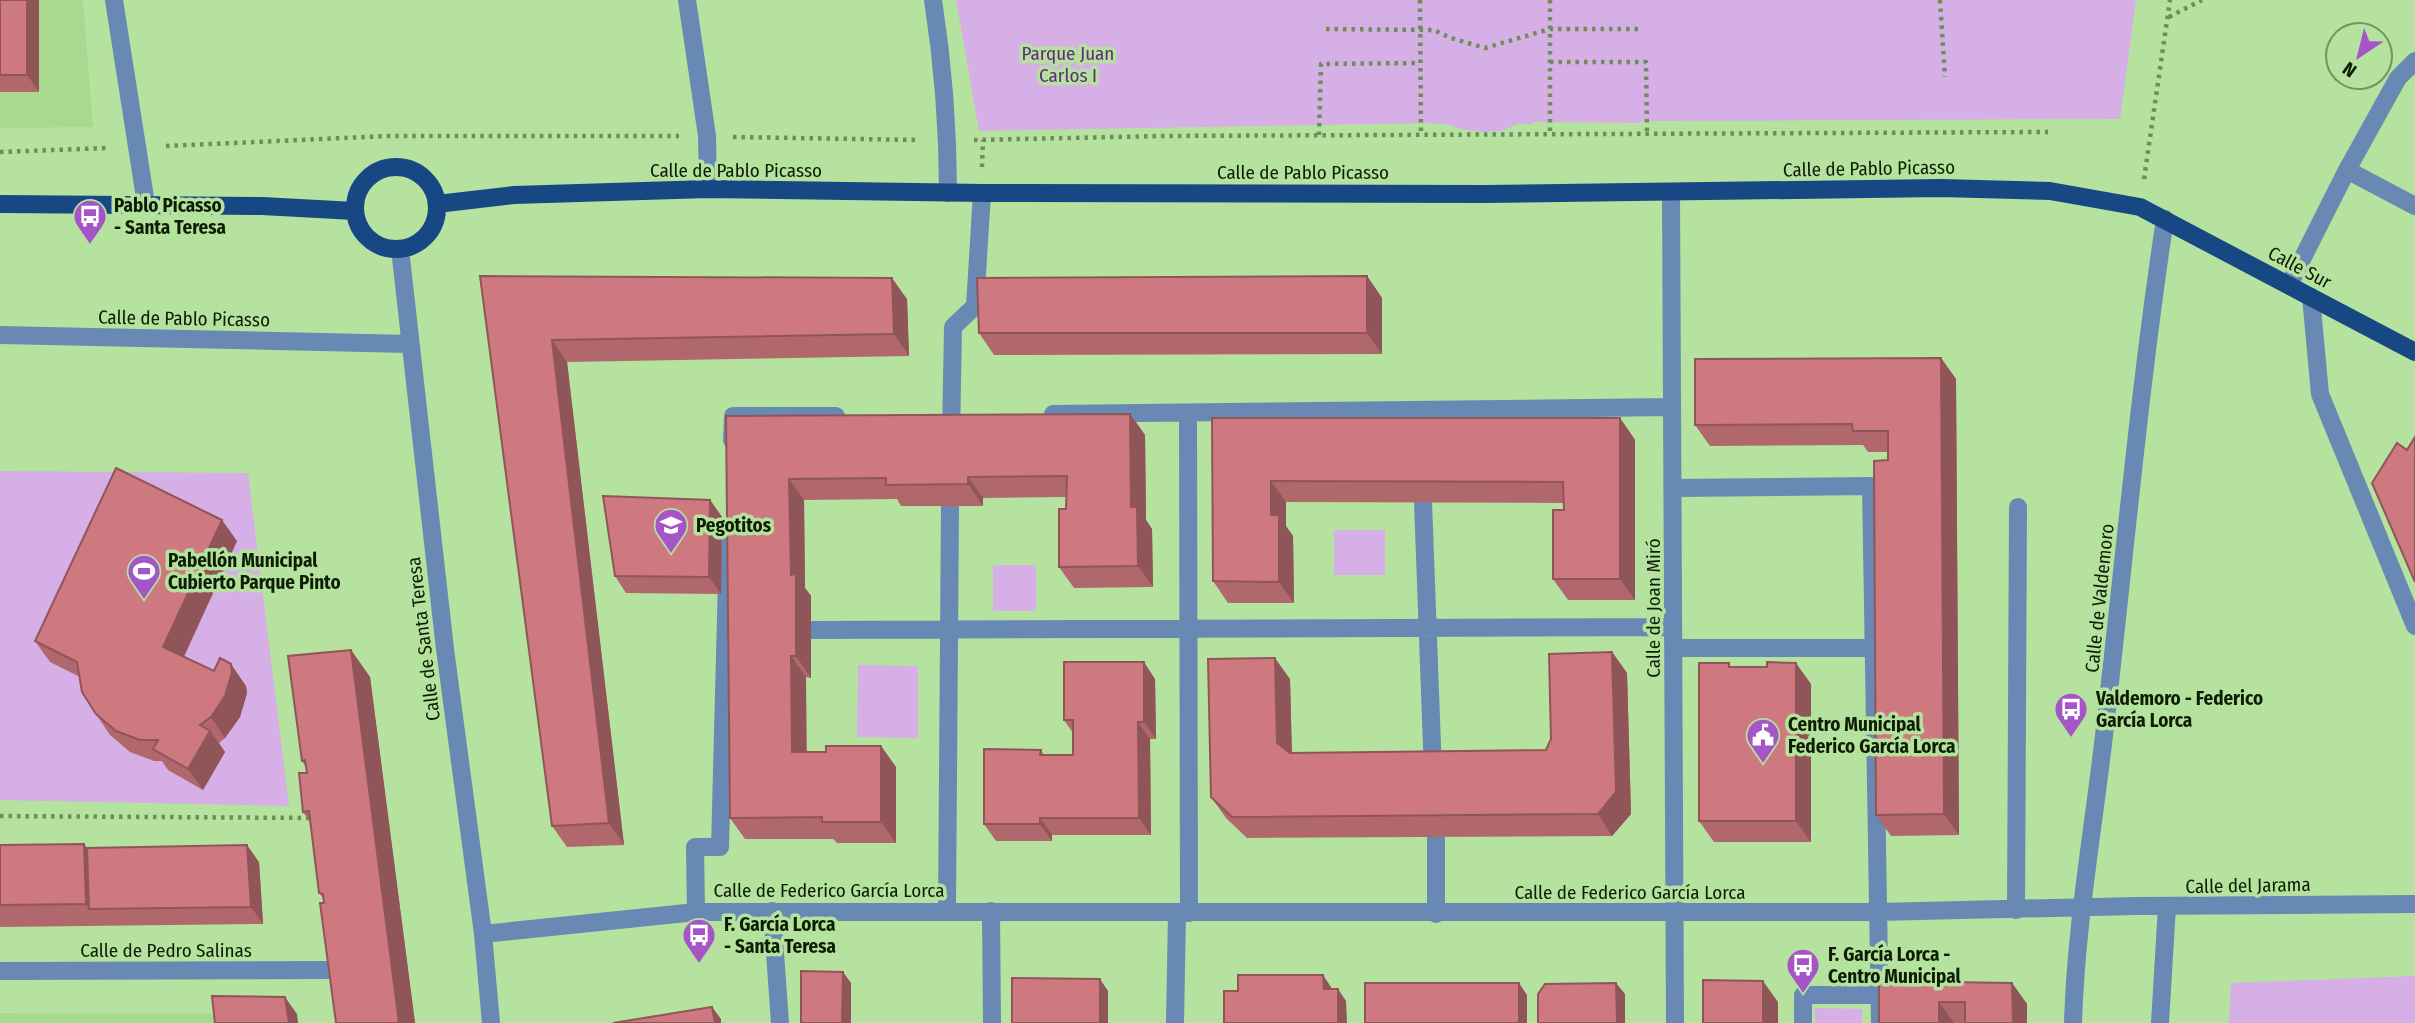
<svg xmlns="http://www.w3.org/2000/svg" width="2415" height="1023" font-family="'Fira Sans Condensed',sans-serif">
<rect width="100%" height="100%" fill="#b5e29e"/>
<!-- built -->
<path fill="#a8d98e" d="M0 0H83L93 127 0 128Z
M0 1013 297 1014 298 1023H0Z"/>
<!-- green -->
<path fill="#d5afe5" d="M956 0H2136L2120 119 1641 121 1640 123 1533 122V124H1517L1502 131 1483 132 1461 129 1450 125 1432 123 979 131Z
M0 471 248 473 289 806 0 800Z
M1334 530H1385V575H1334Z
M993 565H1036V611H993Z
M858 665 918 666V738L857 737Z
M2415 976V1023H2229L2231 983Z
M1815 1008 1862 1009V1023H1815Z"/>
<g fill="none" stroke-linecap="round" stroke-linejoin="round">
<!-- path -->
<path stroke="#6d8e5c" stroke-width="4.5" stroke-dasharray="3.5 5" stroke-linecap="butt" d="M1420 0 1421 135
M1550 0V134
M1940 0 1945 77
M2169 17 2202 0
M1326 29 1434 30 1451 38 1485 48 1550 29H1643
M1550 62H1646L1647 134
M1319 135 1321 64 1420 63
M733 137 920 140
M974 140 1161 136 2048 132
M166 146 388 136H679
M0 152 108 148
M982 167 983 140
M2144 179 2170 0
M0 816 313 818"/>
<!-- minor -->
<path stroke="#6889b3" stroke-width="18" d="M114 0 146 204
M687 0 707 136 708 189
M933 0C943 64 948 128 948 193
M2347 170 2415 206
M1671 192 1675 1023
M400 249 445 649 483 934 491 1023
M2289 285 2347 170 2398 78 2415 61
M2311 297 2320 394 2415 626
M0 335 410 344
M1188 413 1189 913
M1053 414 1672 407
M951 436 953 327 975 306 982 193
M732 440 733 416H836
M1673 488 1871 486 1880 1023
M1423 502 1433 773
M811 630 1673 627
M1674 648H1874
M1436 837V914
M947 910 950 505
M2016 910 2018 507
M772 911 780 1023
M991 911 992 1023
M696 912 695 847H720L728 541
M483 934 696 912H1878L2136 906 2415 904
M0 971 332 970
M1175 1023 1177 913
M1803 1023V995H1879
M2073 1023C2076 921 2095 820 2106 718 2125 552 2140 384 2165 219
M2160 1023 2167 906"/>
<!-- major -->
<path stroke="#174884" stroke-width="18" d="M355 208a41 41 0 1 1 82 0a41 41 0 1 1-82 0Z
M0 204 262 206 355 211
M437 204 514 195 708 189 982 193 1483 194 1941 188 2050 191 2140 207 2415 352"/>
</g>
<!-- wall -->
<path fill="#b1686d" d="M0 0 39 92H0Z
M480 276 907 299 909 356 567 362 624 845 567 847 552 826Z
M1367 276 1382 298V354L994 355 979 333Z
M1941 358 1956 379 1959 835 1891 836 1876 815 1888 452H1868L1863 445 1710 446 1695 425Z
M1130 414 1145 435 1146 520 1152 529 1153 587 1074 588 1059 567 1066 509 1067 497 983 498V506H901L897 499 804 500 805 588 811 596V678L806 677V752H826L881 746 896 767V843H837L833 839H745L730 818 726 416Z
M1212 418H1620L1635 440V600H1568L1553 579 1564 510V503L1286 502V526L1293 536 1294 603H1228L1213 581Z
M710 500 722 517 721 594 626 593 615 576Z
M237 541 184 657 246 686 247 693 240 717 225 738 219 743 225 752 203 790 168 770 162 761H154L130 752 110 735 96 714 80 677 50 662 35 641Z
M351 650 370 677 415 1023H336L324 899 319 893 310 822 303 812 307 773 306 767 302 761Z
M1612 652 1627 673 1631 814 1612 836 1247 838 1226 818 1211 797 1290 679 1292 753 1546 750Z
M1732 667 1811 684V842H1714L1699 821Z
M1155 679 1156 739H1150L1151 835H1052V841H996L984 824 1041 750 1044 755H1073V733L1064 720Z
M84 844 87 848 259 862 263 924 0 927V845Z
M1879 981 2012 983 2027 1004V1023H1879Z"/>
<!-- shaded-wall -->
<path fill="#905559" d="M27 0H39V92L27 75Z
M1367 276 1382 298V354L1367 333Z
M892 278 907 299 909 356 894 334Z
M552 340 567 362 624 845 609 823Z
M1941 358 1956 379 1959 835 1944 814Z
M1130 414 1145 435 1146 520 1152 529 1153 587 1138 566 1131 507Z
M1620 418 1635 440V600L1620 579Z
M968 477 983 498V506L968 484Z
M789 479 804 500 805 588 811 596V678L796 656 791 575Z
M1271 481 1286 502V526L1293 536 1294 603 1279 582 1271 515Z
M710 500 722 517 721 594 709 577Z
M222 520 237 541 178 668 163 647Z
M351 650 370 677 415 1023H399Z
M1612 652 1627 673 1631 814 1612 836 1598 814Z
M791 656 806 677 807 773 792 752Z
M1275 658 1290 679 1292 764 1277 743Z
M1144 662 1155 679 1156 739 1144 722Z
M1796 663 1811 684V842L1796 821Z
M231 664 246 686 247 693 240 717 225 738 211 717Z
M1138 722 1150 739 1151 835 1139 818Z
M210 731 225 752 203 790 188 769Z
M881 746 896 767V843L881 822Z
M1040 818 1052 835V841L1040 824Z
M84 844 99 865 89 909 86 904Z
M247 845 259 862 263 924 251 907Z
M843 972 851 983V1023H842Z
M1323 975 1331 987 1332 1001 1324 989Z
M1100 979 1108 991V1023H1100Z
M1763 981 1778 1002V1023H1763Z
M1519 983 1527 995V1023H1519Z
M1616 983 1625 994V1023H1617Z
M2012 983 2027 1004V1023H2013Z
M1338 989 1346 1001 1347 1023H1338Z
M285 997 297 1014 298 1023H289Z
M1939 1002 1954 1023H1939Z
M712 1007 721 1019V1023H715Z"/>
<!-- building -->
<path fill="#ce797f" stroke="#905559" stroke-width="2" d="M0 0H27V75H0Z
M480 276 892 278 894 334 552 340 609 823 552 826Z
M1367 276V333H979L977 278Z
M1941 358 1944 814 1876 815 1874 461 1888 460V431H1853L1852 424 1695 425V359Z
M1130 414 1131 507H1137L1138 566 1059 567V509H1066L1067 476 968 477V484L886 485V478L789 479 791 575 796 574V656H791L792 752H826V746H881V822H822V817L730 818 726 416Z
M1212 418H1620V579H1553V510H1564L1563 482 1271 481V515H1279V582L1213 581Z
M2415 437V582L2372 483 2397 443 2407 450Z
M116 468 222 520 163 647 214 671 220 658 231 664 232 672 225 696 211 717 200 725 210 731 188 769 153 749 158 740H140L116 731 96 714 82 692 77 662 35 641Z
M603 496 710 500 709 577 615 576Z
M351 650 399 1023H336L320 903H324L323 894 319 893 309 811 303 812 299 773H307L305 760 302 761 288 656Z
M1612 652 1616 792 1598 814 1232 817 1211 797 1208 659 1275 658 1277 743 1290 753 1546 750 1551 739 1549 654Z
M1064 662H1144V722H1138L1139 818H1040V824H984V749L1041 750 1040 755H1073V720H1064Z
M1767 662 1796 663V821H1699V663H1729V667H1767Z
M84 844 86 904 0 905V845Z
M247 845 251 907 89 909 87 848Z
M801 971 843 972 842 1023H801Z
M1238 975H1323L1324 989H1338V1023H1224V991H1238Z
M1012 978 1100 979V1023H1012Z
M1703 980 1763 981V1023H1703Z
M1879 981 2012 983 2013 1023H1965V1002H1939V1023H1879Z
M1365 983H1519V1023H1365Z
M1616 983 1617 1023H1538V994L1545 984Z
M212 996 285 997 289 1023H215Z
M712 1007 715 1023H613Z"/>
<!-- icons -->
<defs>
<symbol id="bus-pin" viewBox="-11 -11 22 30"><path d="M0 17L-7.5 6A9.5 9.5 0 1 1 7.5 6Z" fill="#a655c6" stroke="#b5e29e"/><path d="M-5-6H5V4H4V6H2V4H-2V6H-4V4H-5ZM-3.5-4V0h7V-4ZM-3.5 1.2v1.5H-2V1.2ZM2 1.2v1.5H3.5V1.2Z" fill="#fff"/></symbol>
<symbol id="school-pin" viewBox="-11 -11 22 30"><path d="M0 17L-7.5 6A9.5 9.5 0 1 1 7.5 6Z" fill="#a655c6" stroke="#b5e29e"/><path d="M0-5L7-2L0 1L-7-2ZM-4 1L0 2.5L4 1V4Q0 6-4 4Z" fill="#fff"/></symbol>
<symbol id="stadium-pin" viewBox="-11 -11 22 30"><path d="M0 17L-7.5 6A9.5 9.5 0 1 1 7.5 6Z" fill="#a655c6" stroke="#b5e29e"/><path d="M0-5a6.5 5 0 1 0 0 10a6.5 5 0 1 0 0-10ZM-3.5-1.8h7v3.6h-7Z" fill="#fff"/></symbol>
<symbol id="civic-pin" viewBox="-11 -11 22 30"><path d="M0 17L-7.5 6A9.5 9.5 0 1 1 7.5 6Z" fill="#a655c6" stroke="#b5e29e"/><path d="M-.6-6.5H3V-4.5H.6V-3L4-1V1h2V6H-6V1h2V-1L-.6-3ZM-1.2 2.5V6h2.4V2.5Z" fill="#fff"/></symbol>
</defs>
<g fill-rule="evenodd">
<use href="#bus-pin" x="71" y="197" width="38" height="52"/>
<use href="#school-pin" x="652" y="506" width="38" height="52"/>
<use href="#stadium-pin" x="125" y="552" width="38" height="52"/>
<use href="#bus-pin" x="2052" y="690" width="38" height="52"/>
<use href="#civic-pin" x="1744" y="716" width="38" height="52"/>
<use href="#bus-pin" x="680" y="916" width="38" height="52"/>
<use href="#bus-pin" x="1784" y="946" width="38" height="52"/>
</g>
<g text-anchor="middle" stroke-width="7" stroke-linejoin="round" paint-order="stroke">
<!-- park labels -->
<g font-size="19" fill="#642a79" stroke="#b5e29e">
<text x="1068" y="60">Parque Juan<tspan x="1068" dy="22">Carlos I</tspan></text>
</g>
<!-- street labels -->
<g font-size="19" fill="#0e1e05" stroke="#b5e29e">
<text transform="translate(1869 168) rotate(-1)" y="7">Calle de Pablo Picasso</text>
<text x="736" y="177">Calle de Pablo Picasso</text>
<text x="1303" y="179">Calle de Pablo Picasso</text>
<text transform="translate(2300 267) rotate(28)" y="7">Calle Sur</text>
<text transform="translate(184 318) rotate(1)" y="7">Calle de Pablo Picasso</text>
<text transform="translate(2099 598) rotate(-84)" y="7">Calle de Valdemoro</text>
<text transform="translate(1653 608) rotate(-90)" y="7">Calle de Joan Miró</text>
<text transform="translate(423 639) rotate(-97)" y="7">Calle de Santa Teresa</text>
<text transform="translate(2248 885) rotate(-1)" y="7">Calle del Jarama</text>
<text x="829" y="897">Calle de Federico García Lorca</text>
<text x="1630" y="899">Calle de Federico García Lorca</text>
<text x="166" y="957">Calle de Pedro Salinas</text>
</g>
<!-- poi labels -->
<g font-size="19" font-weight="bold" fill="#0e1e05" stroke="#b5e29e" text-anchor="start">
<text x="114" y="212">Pablo Picasso<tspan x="114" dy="22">- Santa Teresa</tspan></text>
<text x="696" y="532">Pegotitos</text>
<text x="168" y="567">Pabellón Municipal<tspan x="168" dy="22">Cubierto Parque Pinto</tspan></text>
<text x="2096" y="705">Valdemoro - Federico<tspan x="2096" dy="22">García Lorca</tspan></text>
<text x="1788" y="731">Centro Municipal<tspan x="1788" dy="22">Federico García Lorca</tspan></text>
<text x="724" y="931">F. García Lorca<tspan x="724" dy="22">- Santa Teresa</tspan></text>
<text x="1828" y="961">F. García Lorca -<tspan x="1828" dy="22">Centro Municipal</tspan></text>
</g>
</g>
<!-- north arrow -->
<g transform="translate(2359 56) rotate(215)"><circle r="33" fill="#b5e29e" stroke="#729461" stroke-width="2"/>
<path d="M0-5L12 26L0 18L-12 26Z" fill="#a655c6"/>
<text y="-10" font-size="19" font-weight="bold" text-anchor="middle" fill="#0e1e05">N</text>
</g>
</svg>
